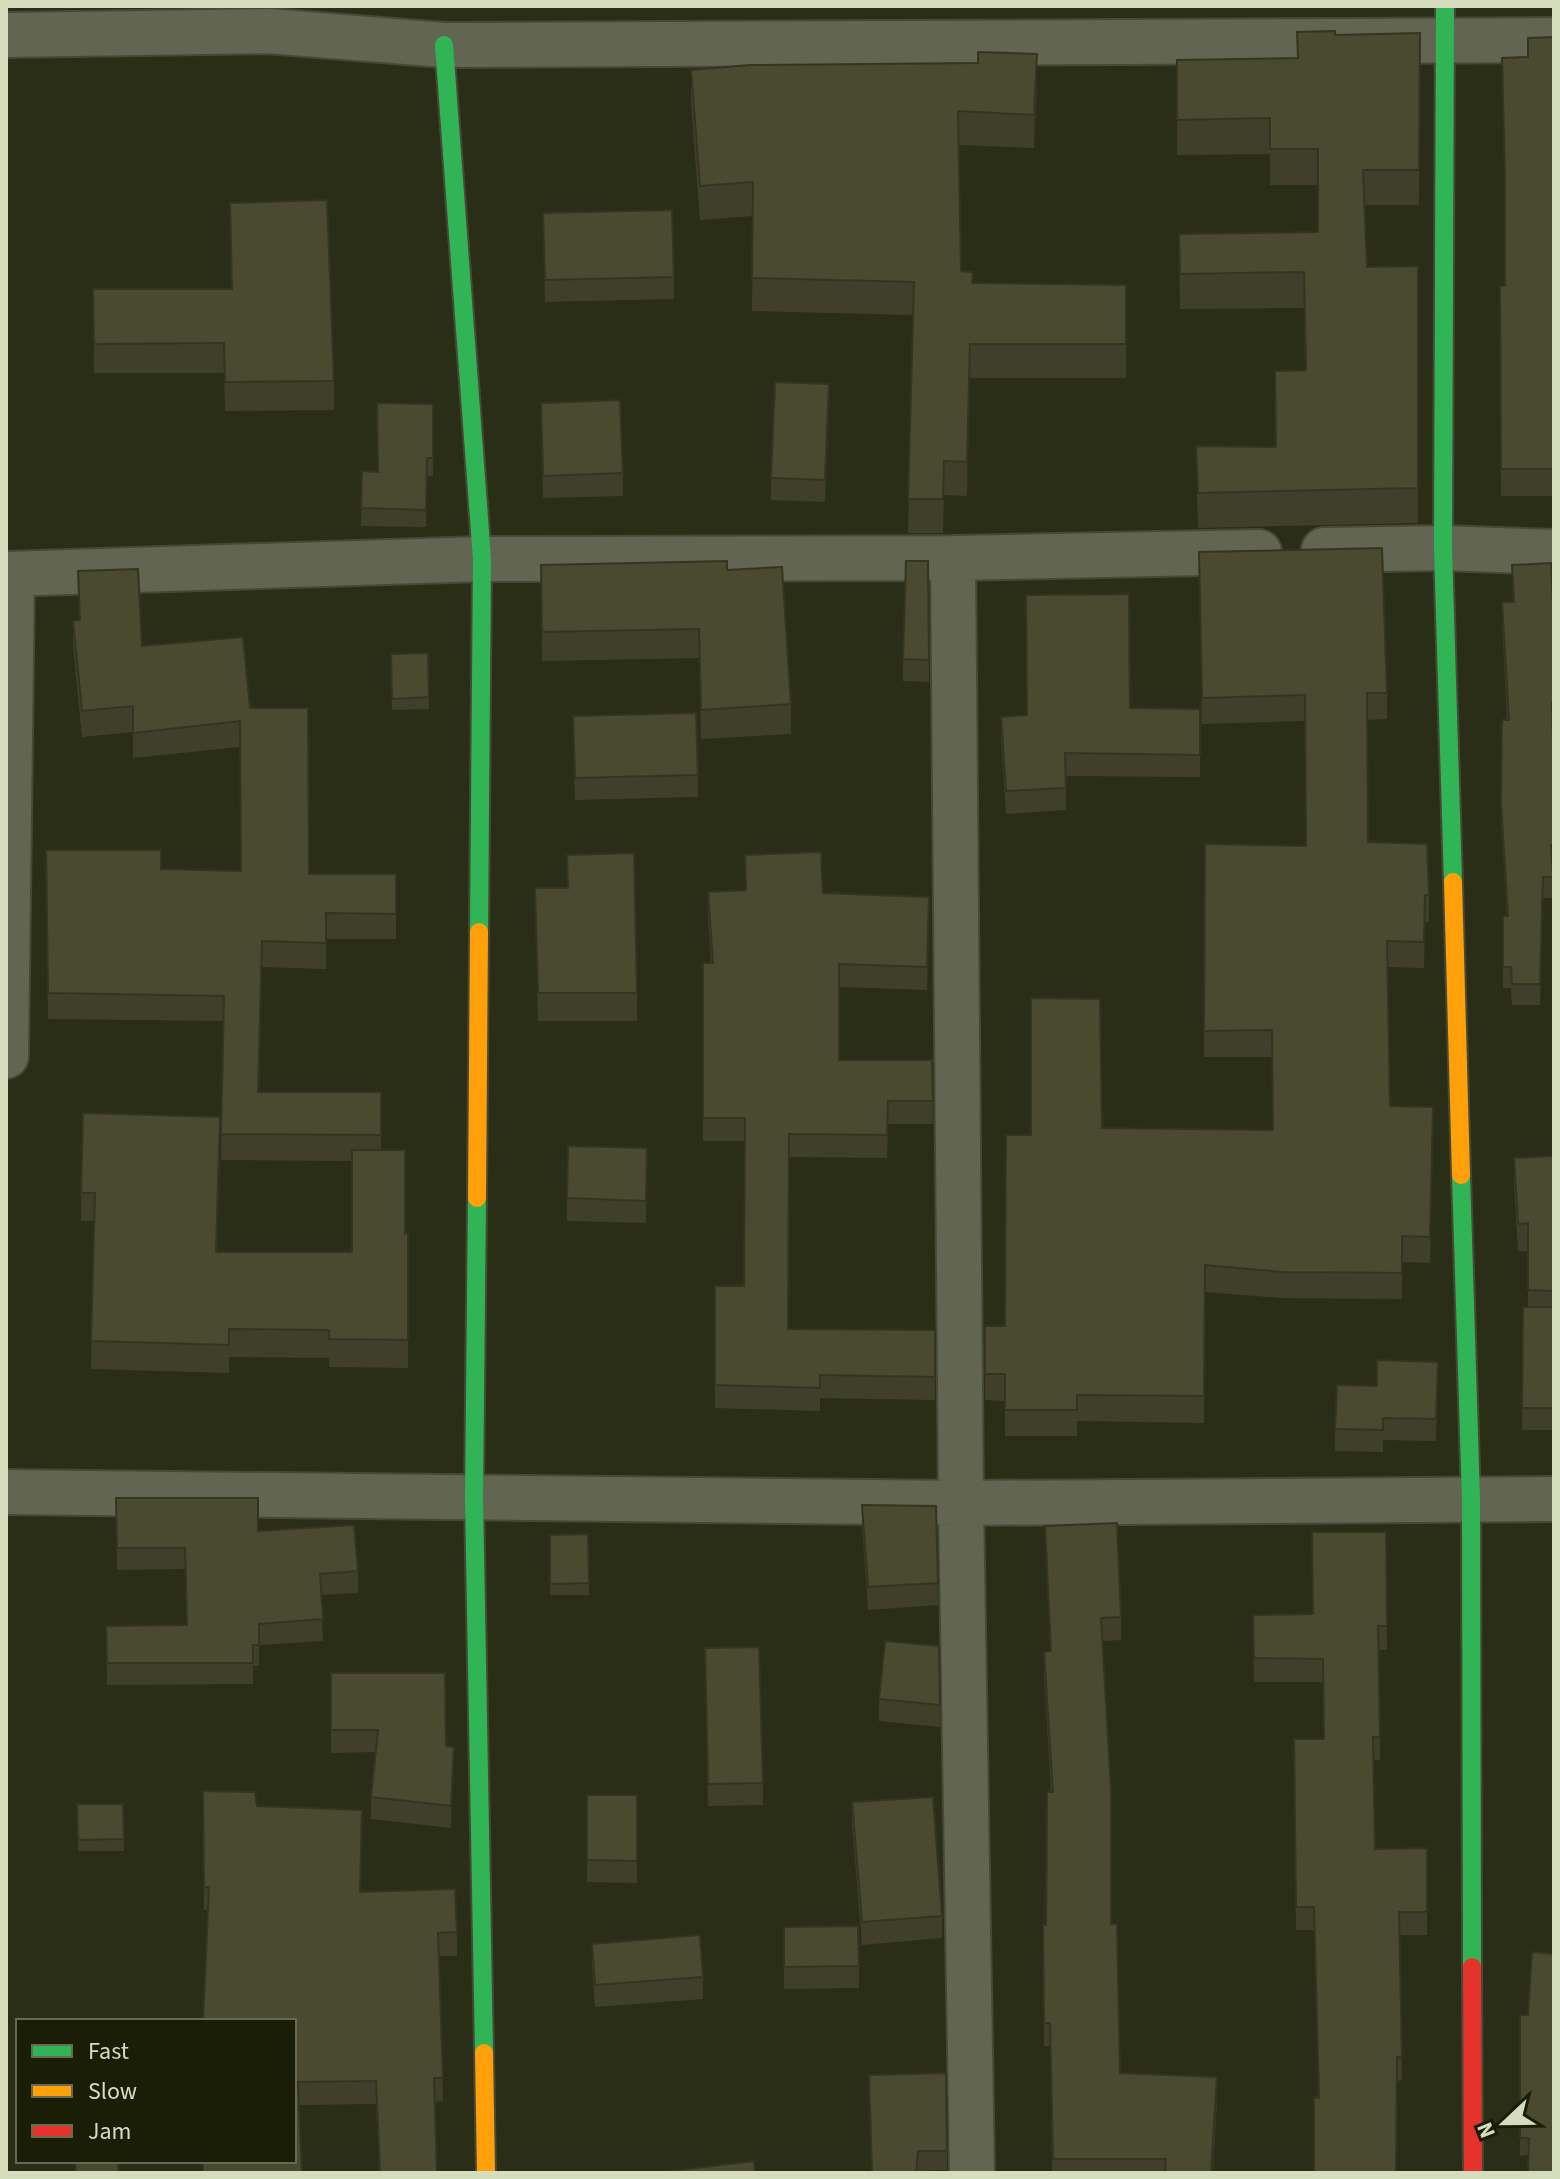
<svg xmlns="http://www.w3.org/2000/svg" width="1560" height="2179" font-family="'Source Sans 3',sans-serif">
<rect width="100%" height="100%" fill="#2a2e16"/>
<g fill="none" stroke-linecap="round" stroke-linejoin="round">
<defs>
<path id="street" d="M6 35 268 31 444 45 1554 40
M1324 550 1443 548 1554 552
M953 558 961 1503 972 2173
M6 574 482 559 953 558 1259 552
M6 1056 12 574
M6 1492 961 1503 1554 1499"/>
<path id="fast" d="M1445 6 1443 548 1453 882
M444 45 482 559 479 932
M1461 1175 1471 1500 1472 1967
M477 1198 474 1498 484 2053"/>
<path id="slow" d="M1453 882 1461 1175
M477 1198 479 932
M484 2053 486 2173"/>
<path id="jam" d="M1472 1967 1473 2173"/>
</defs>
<!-- street casing -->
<use href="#street" stroke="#464936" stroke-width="48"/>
<!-- fast casing -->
<use href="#fast" stroke="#464936" stroke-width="22"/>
<!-- slow casing -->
<use href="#slow" stroke="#464936" stroke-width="22"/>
<!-- jam casing -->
<use href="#jam" stroke="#464936" stroke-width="22"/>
<!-- street -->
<use href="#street" stroke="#626552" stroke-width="44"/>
<!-- fast -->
<use href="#fast" stroke="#30b455" stroke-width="18"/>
<!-- slow -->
<use href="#slow" stroke="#ff9f0a" stroke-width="18"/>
<!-- jam -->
<use href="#jam" stroke="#e5322d" stroke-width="18"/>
</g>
<!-- wall -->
<path fill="#40402a" d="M1420 33 1419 205H1365L1367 267 1418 266V523L1198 528 1196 446 1276 447 1305 370 1304 308 1180 309 1179 234 1318 232V185H1270V154L1177 155V60L1297 58 1335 35Z
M1554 37V496H1501L1500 286H1505V203L1502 58 1528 57Z
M691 70 1037 88 1034 148 959 145 961 271 973 283 1126 285V378H970L967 496 944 495 943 533H908L913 315 752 311 753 216 700 220 691 103Z
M230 203 334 381V410L225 411 224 373H94L93 289H231Z
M543 213 674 277V299L545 302Z
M541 403 623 473V496L543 498Z
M433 404V476H427L426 527 361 526 362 471 378 472Z
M829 406 825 502 771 500V478Z
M1199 552 1387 693V719L1367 720 1368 842 1429 895V922H1425L1424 968 1388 967 1390 1106 1433 1134 1430 1263 1402 1262V1299L1282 1298 1205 1292 1204 1423 1077 1421V1436H1005V1401L985 1400V1326H1005L1031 1135 1102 1128 1273 1130 1272 1057H1204L1205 844 1306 846 1305 721 1202 724Z
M928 561 929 682 903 681V659Z
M541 565 727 570 791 704V734L701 739 699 658 542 661Z
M1512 565 1554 621V724H1552L1554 866H1552L1553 898H1543L1540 1005H1512L1511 988H1503V916H1507L1501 824 1502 720H1507L1502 623V602H1513Z
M78 571 142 646 250 708 309 874H396V939H326V969L262 967 259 1092H381V1150L405 1234H408V1368L329 1367V1358L229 1357V1373L91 1369 94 1221H81V1193L220 1145 217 1252H352V1161L221 1160 224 1021 48 1019 46 850 161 869 241 871 240 747 133 758V732L82 737 73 646V621L79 620Z
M428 653 429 709 392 710 391 654Z
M1130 708 1200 709V777L1066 776V810L1006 814 1001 739V717Z
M573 716 698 775V797L575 800Z
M567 855 637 993V1021H538L535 888H567Z
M745 855 823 893 929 920 927 990 839 987V1060H932L933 1124H888L887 1158 789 1157 788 1329 935 1330V1400L820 1398V1411L715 1408V1286H744V1141H703V963H711L708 915V892L745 890Z
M647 1148 646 1223 567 1221V1198Z
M1554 1156V1430H1522L1523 1307H1528V1251H1518L1514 1185V1158Z
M1438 1362 1436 1441 1383 1440V1452L1335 1451V1429L1377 1386Z
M116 1498 258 1531 358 1571V1593L321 1595 323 1641 259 1645V1666H253V1684L107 1685 106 1626 186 1625 185 1569 117 1570Z
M862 1505 936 1506 938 1605 868 1610 862 1527Z
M1045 1526 1121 1617V1640L1102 1641 1111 1924 1120 2073 1217 2101 1213 2173H1052L1050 2046H1044L1043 1925H1046L1051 1792 1044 1675V1652H1050Z
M1386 1532 1387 1650H1379L1380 1760H1373L1375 1849 1427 1848V1935H1400L1402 2080 1319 2098 1314 1930H1296L1294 1739H1324L1323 1682H1254L1253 1638 1312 1614Z
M588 1534 589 1595H550V1535Z
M939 1646 940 1727 879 1721V1699Z
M705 1670 763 1783V1805L708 1806Z
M331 1673 446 1746 454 1769 451 1828 371 1819V1797L376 1752 331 1753Z
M203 1791 362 1833 360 1892 457 1932V1956H439L443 2101 434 2102 437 2173H379L376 2104 299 2105 208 1910H204Z
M587 1795H637V1883L587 1882Z
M852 1802 942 1916V1938L862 1945 852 1824Z
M77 1804H123L124 1851H78Z
M784 1927 859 1966V1988L784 1989Z
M592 1944 703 1977V1999L595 2007 592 1966Z
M1520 2015H1528V2155L1520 2156Z
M946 2073 947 2170 918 2171V2173H872L869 2075Z"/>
<!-- shaded-wall -->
<path fill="#343422" d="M1037 54V88L1034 148V115Z
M970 344V378L967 496V462Z
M829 384V406L825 502V480Z
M454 1747V1769L451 1828V1806Z
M1217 2077 1213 2173H1211Z"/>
<!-- building -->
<path fill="#4a4a31" stroke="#343422" stroke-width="2" d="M1335 31V35L1420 33 1419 170H1363L1367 267 1418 266V488L1198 493 1196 446 1276 447 1275 371 1306 370 1304 272 1180 274 1179 234 1318 232V149H1270V118L1177 120V60L1298 58 1297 32Z
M1554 37V469H1501L1500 286H1505V177L1502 58 1528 57V38Z
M978 52 1037 54 1034 115 958 111 961 271 973 272 972 283 1126 285V344H970L967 462 944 461 943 499H908L914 282 752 278 753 182 700 186 691 70 750 65 978 63Z
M327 200 334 381 225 382 224 343 94 344 93 289H232L230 203Z
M672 210 674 277 545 280 543 213Z
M775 382 829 384 825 480 771 478Z
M620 400 623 473 543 476 541 403Z
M377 403 433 404V458H427L426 510 361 508 362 471 378 472Z
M1382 548 1387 693H1367L1368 842 1427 844 1429 895H1425L1424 942 1387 941 1390 1106 1433 1107 1430 1237 1402 1236V1273L1282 1272 1205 1265 1204 1396 1077 1395V1410H1005V1374H985V1326H1005L1006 1135H1031V998L1100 999 1102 1128 1273 1130 1272 1030 1204 1031 1205 844 1306 846 1305 695 1202 698 1199 552Z
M727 561V570L782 567 791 704 701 710 699 629 542 632 541 565Z
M906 561H928L929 660 903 659Z
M1551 563 1554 621V703H1552L1554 778V845H1551L1553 877H1543L1540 984H1512L1511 967H1503V916H1508L1501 803 1502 720H1509L1502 602H1514L1512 565Z
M138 569 142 646 243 637 250 708H308L309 874H396V914L326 913V943L262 941 258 1092H381V1135L221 1134 224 996 48 993 46 850H161V869L241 871 240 721 133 733V706L82 711 73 621 80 620 78 571Z
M1129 594 1130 708 1200 709V755L1065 753 1066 788 1006 791 1001 717 1027 715 1026 595Z
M428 653 429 697 392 699 391 654Z
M696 713 698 775 575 778 573 716Z
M821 852 823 893 929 897 927 967 839 964V1060H932L933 1101H888L887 1135 789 1134 788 1329 935 1330V1377L820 1375V1388L715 1385V1286H744L745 1118H703V963H713L708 892 746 890 745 855Z
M634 853 637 993H538L535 888H568L567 855Z
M83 1113 220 1117 216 1252H352V1150H405V1234H408V1340L329 1339V1330L229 1329V1345L91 1341 95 1193H81Z
M568 1146 647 1148 646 1201 567 1198Z
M1554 1156V1291L1528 1290V1223L1518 1224 1514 1158Z
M1523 1307H1554V1408H1522Z
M1377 1360 1438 1362 1436 1419 1383 1418V1430L1335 1429 1337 1385 1377 1386Z
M116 1498H258V1531L354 1525 358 1571 320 1574 323 1619 259 1624V1645H253V1663H107L106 1626 187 1625 185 1548H117Z
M862 1505 936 1506 938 1583 868 1587Z
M1117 1523 1121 1617 1101 1618 1111 1788V1924H1117L1120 2073 1217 2077 1211 2173H1165L1166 2159H1053L1050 2023H1044L1043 1925H1046L1047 1792H1053L1044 1652 1051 1651 1045 1526Z
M1312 1532H1386L1387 1626H1378L1380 1737H1373L1375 1849 1427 1848V1912H1399L1402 2057H1397L1396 2173H1314V2097L1319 2098 1314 1907H1296L1294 1739H1324L1323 1659 1254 1658 1253 1615 1313 1614Z
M588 1534 589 1583 550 1584V1535Z
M885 1641 939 1646 940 1705 879 1699Z
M759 1647 763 1783 708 1784 705 1648Z
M331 1673H445L446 1746 454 1747 451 1806 371 1797 378 1730H331Z
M203 1791 255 1792 257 1806 362 1810 360 1892 455 1889 457 1932 438 1933 443 2078H434L437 2173H380L376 2081 298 2082 302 2173H203V2161H294V2021H203L209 1887H204Z
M587 1795H637V1861L587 1860Z
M933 1797 942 1916 862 1922 852 1802Z
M77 1804H123L124 1839 78 1840Z
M858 1926 859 1966 784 1967V1927Z
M700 1935 703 1977 595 1985 592 1944Z
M1532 1952 1554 1954V2173H1528L1529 2138H1520V2015H1528Z
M946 2073 947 2151H918L916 2173H872L869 2075Z
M75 2161H118L119 2173H76Z
M754 2161 755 2173H654Z"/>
<!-- border -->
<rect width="1560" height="2179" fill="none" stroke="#d6dcbe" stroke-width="16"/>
<!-- legend -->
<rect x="16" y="2019" width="280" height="144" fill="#1a1e06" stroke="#656a50" stroke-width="2"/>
<rect x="32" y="2045" width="40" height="12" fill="#30b455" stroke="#656a50" stroke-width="2"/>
<text x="88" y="2059" font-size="24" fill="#d6dcbe">Fast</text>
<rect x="32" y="2085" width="40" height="12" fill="#ff9f0a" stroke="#656a50" stroke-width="2"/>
<text x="88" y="2099" font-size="24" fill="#d6dcbe">Slow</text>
<rect x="32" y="2125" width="40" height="12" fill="#e5322d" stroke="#656a50" stroke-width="2"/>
<text x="88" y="2139" font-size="24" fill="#d6dcbe">Jam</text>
<!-- north arrow -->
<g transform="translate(1504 2123) rotate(248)" stroke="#1a1e06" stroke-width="6" paint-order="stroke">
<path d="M0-6L14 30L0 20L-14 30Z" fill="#d6dcbe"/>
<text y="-12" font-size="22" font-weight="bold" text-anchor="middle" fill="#d6dcbe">N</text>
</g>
</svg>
